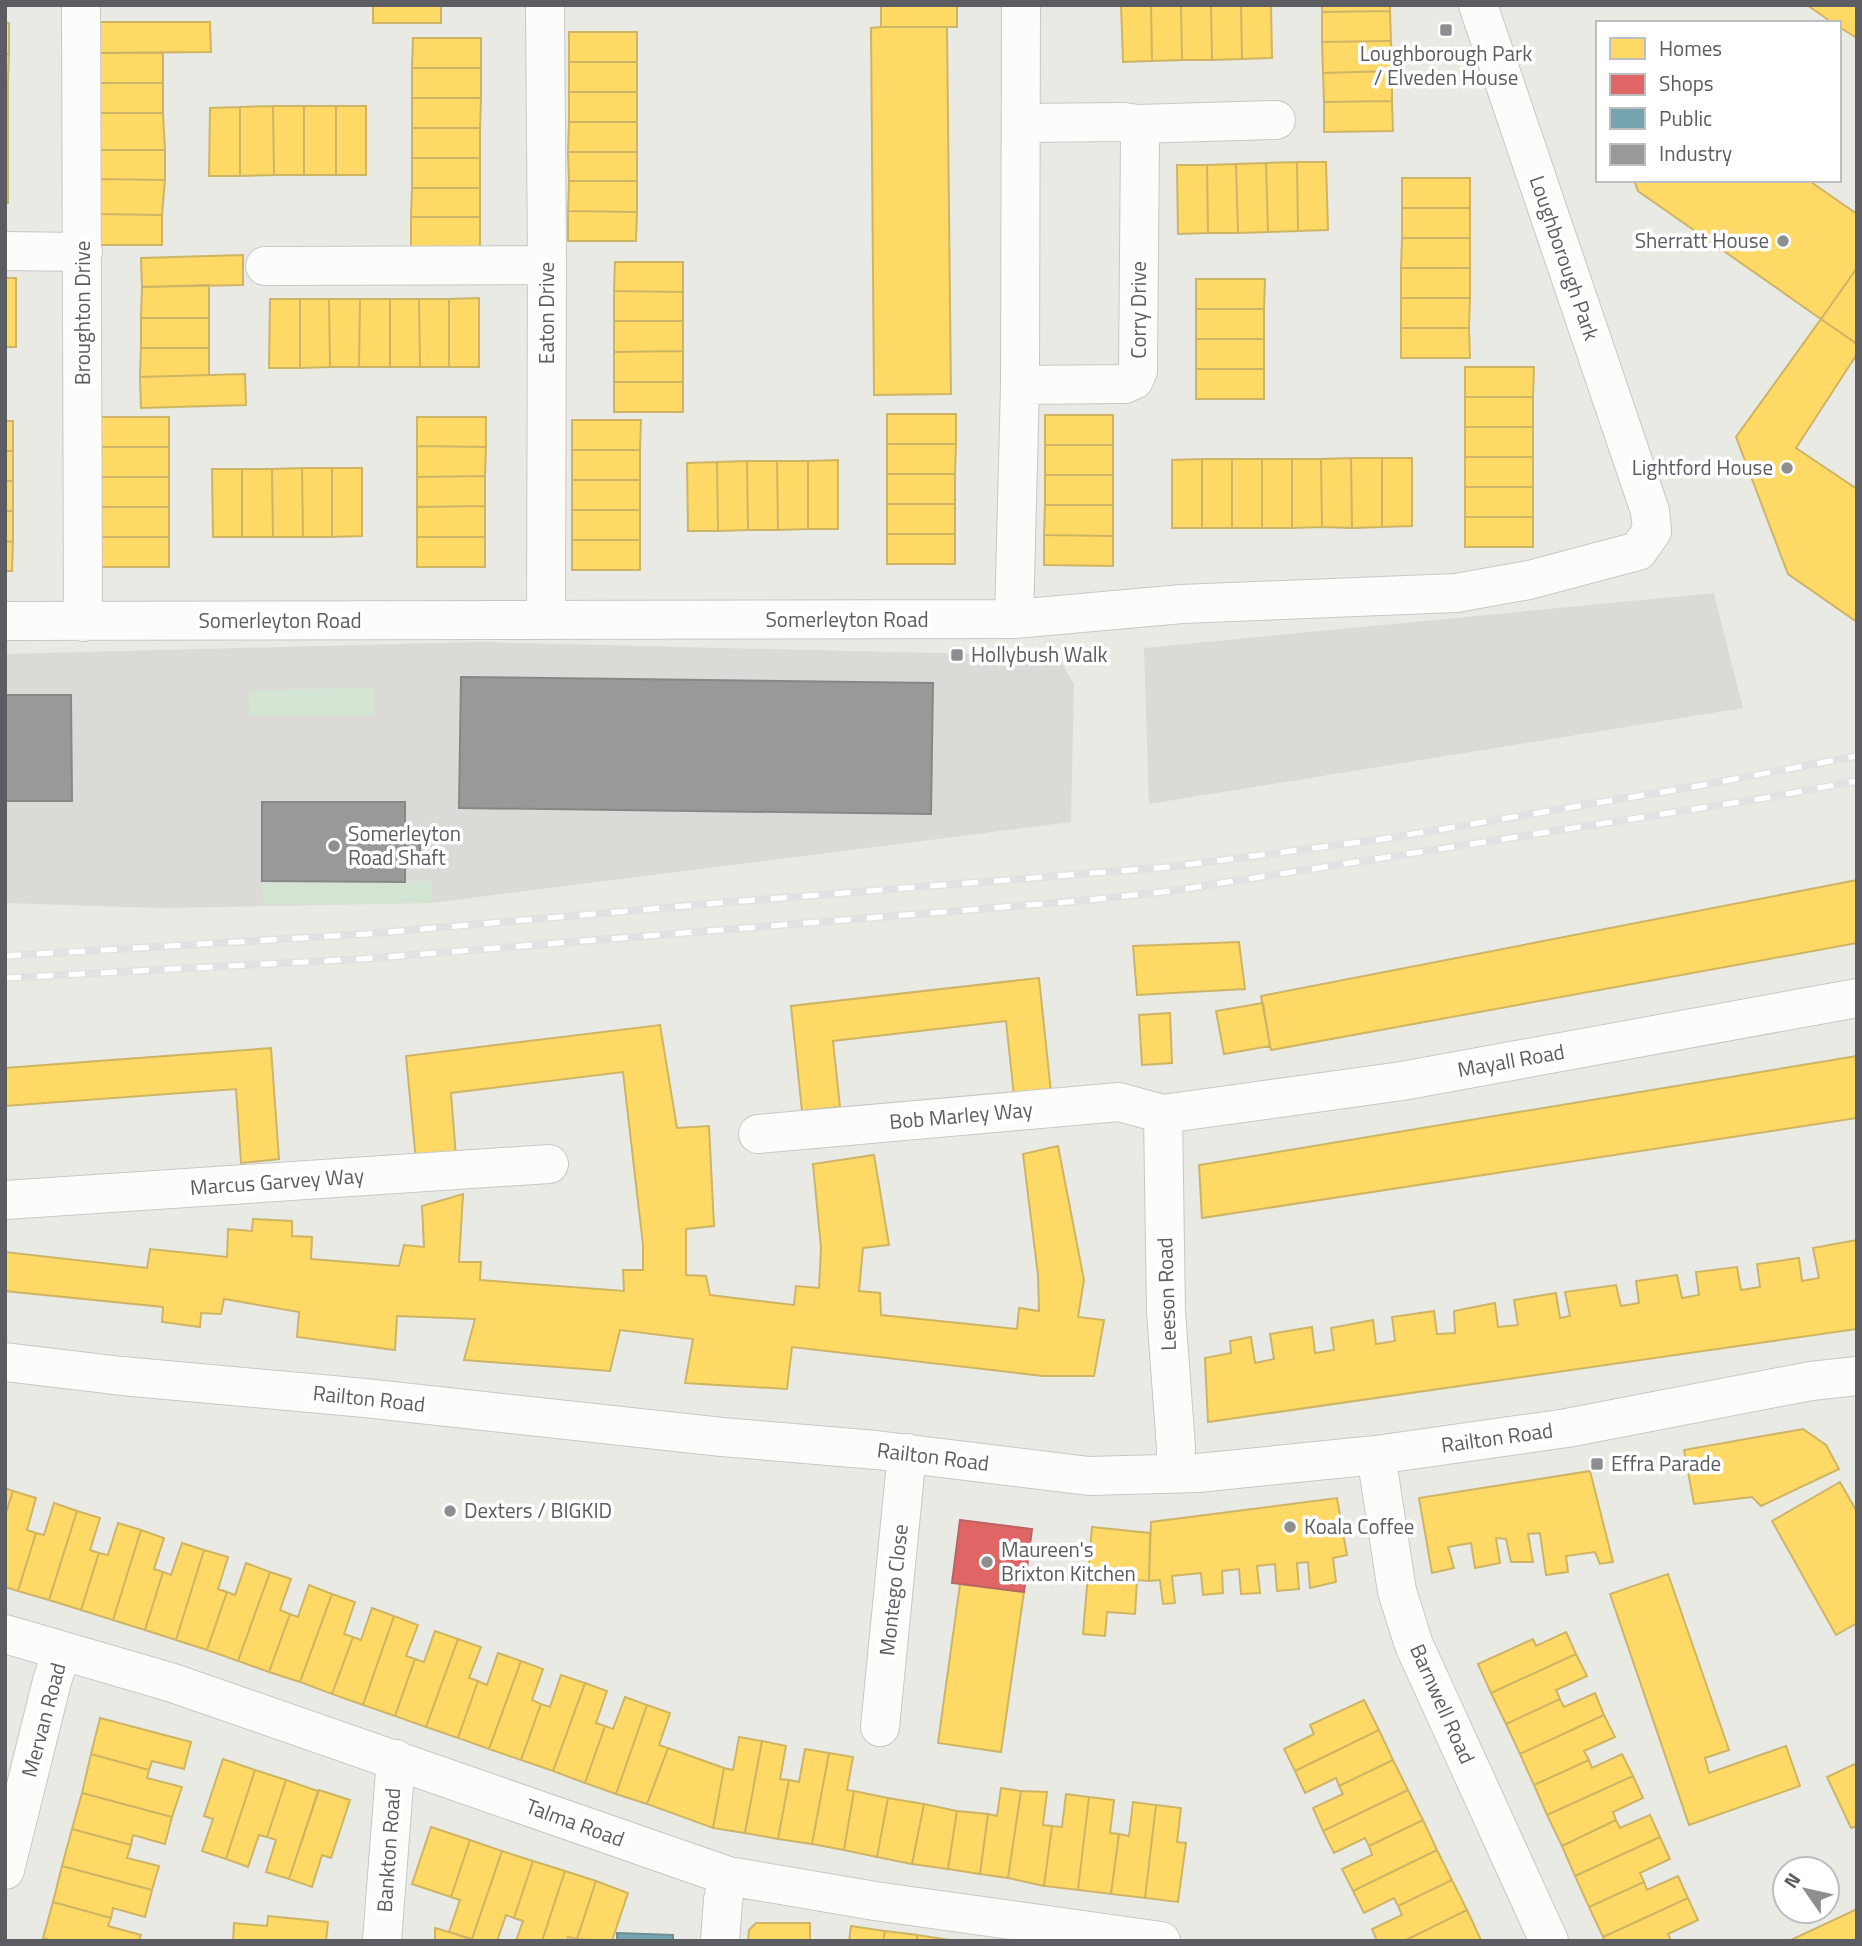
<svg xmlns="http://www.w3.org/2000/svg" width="1862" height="1946" font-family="'Titillium Web',sans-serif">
<rect width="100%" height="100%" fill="#eaeae5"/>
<!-- industrial -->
<path fill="#dbdad6" d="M1714 593 1743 708 1149 804 1144 648Z
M477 642 1058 656 1074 684 1071 822 432 903 160 908 5 903V654Z"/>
<!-- green -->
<path fill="#d4e4d3" d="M374 688V715L250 716 249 690Z
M262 881H432V903L263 904Z"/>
<!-- homes -->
<path fill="#ffd966" stroke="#ceb465" stroke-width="2" d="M373 5H441V23H373Z
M881 5H957V27H881Z
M1121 5H1151L1152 61 1123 62Z
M1151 5H1181L1182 60 1152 61Z
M1181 5H1211L1212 60H1182Z
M1211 5H1241L1242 59 1212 60Z
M1241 5H1271L1272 58 1242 59Z
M1322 5H1390V11L1322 12Z
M1807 5H1857V38L1839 27V23H1833Z
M1390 11 1391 41 1322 42V12Z
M94 22H210L211 52 95 53Z
M5 23H9V54H5Z
M881 27H947L951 394 874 395 871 28Z
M569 32H637V62H569Z
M413 38H481V68H412Z
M1391 41 1392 71 1323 73 1322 42Z
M95 53H163V83H95Z
M5 54H9L8 83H5Z
M569 62H637V92H569Z
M412 68H481V98H412Z
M1392 71V101L1324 102 1323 73Z
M5 83H8V113H5Z
M95 83H163V113H95Z
M569 92H637V122H569Z
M412 98H481L480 128H412Z
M1392 101 1393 131 1324 132V102Z
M273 106 274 175 240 176V107Z
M273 106H304V175H274Z
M304 106H336V175H304Z
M336 106H366V175H336Z
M240 107V176H209L210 108Z
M5 113H8V143H5Z
M95 113H163L165 150H96Z
M569 122H637V152H568Z
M412 128H480V158H412Z
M5 143H8V173H5Z
M96 150H165V180L96 179Z
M568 152H637V181H569Z
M412 158H480V188H412Z
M1297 162 1298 231 1268 232 1266 163Z
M1297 162H1326L1328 230 1298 231Z
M1266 163 1268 232 1238 233 1236 164Z
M1236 164 1238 233H1208L1207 165Z
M1177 165H1207L1208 233 1178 234Z
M5 173H8V203H5Z
M1402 178H1470V208H1402Z
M96 179 165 180 162 215 94 214Z
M1634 180H1808L1857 214V268L1821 319 1638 191Z
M569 181H637V212L568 211Z
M412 188H480V217H411Z
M1402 208H1470V238H1402Z
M568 211 637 212 636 241H568Z
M94 214 162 215V245H94Z
M411 217H480V247L411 248Z
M1402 238H1470V268H1401Z
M243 255V285L142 287 141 258Z
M615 262H683V292L614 291Z
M1401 268H1470V298H1401Z
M1857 268V344L1821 319Z
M5 278H16V347H5Z
M1196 279H1265L1264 309H1196Z
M209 285V318H141L142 287Z
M614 291 683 292V321H614Z
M479 298V367H449V299Z
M1401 298H1470L1469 328H1401Z
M270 299H300V368H269Z
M300 299H329L330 367 300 368Z
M329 299H360L359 367H330Z
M360 299H390V367H359Z
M390 299H419L420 367H390Z
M419 299H449V367H420Z
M1196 309H1264V339H1196Z
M141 318H209V348H141Z
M1821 319 1857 344V354L1796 448 1857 489V622L1788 574 1736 437Z
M614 321H683V351L614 352Z
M1401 328H1469L1470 358H1401Z
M1196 339H1264V369H1196Z
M141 348H209V375L140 377Z
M683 351V382H614V352Z
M1465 367H1534L1533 397H1465Z
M1196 369H1264V399H1196Z
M245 374 246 405 141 408 140 377Z
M614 382H683V412H614Z
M1465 397H1533V427H1465Z
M887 414H956V444H887Z
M1045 415H1113V445H1045Z
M100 417H169V447H100Z
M417 417H486V447L417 446Z
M572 420H641L640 450H572Z
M5 421H13V451H5Z
M1465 427H1533V457H1465Z
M887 444H956L955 474H887Z
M1045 445H1113V475H1045Z
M417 446 486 447 485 476 417 477Z
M100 447H169V477H100Z
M572 450H640V480H572Z
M5 451H13V481H5Z
M1465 457H1533V487H1465Z
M1351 458H1382V527L1352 528Z
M1351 458 1352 528 1322 527 1321 459Z
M1382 458H1412V526L1382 527Z
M1202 459H1232V528H1202Z
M1202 459V528H1172V460Z
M1232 459H1262V528H1232Z
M1262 459H1292V528H1262Z
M1292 459H1321L1322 527 1292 528Z
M838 460V529H808V461Z
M747 461H777L778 530H748Z
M747 461 748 530 718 531 717 462Z
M777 461H808V529L778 530Z
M717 462 718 531H688L687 463Z
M302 468H332V537H303Z
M302 468 303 537H273L272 469Z
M332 468H362V536L332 537Z
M212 469H242V537H213Z
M242 469H272L273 537H242Z
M887 474H955V504H887Z
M1045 475H1113V505H1045Z
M485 476V506L417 507V477Z
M100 477H169V507H100Z
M572 480H640V510H572Z
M5 481H13V511H5Z
M1465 487H1533V517H1465Z
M887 504H955V534H887Z
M1045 505H1113V536L1044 535Z
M485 506V537H417V507Z
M100 507H169V537H100Z
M572 510H640V540H572Z
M5 511H13V542L5 541Z
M1465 517H1533V547H1465Z
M887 534H955V564H887Z
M1044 535 1113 536V566L1044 565Z
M100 537H169V567H100Z
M417 537H485V567H417Z
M572 540H640V570H572Z
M5 541 13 542 12 571H5Z
M1857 880V943L1271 1050 1270 1046 1261 996Z
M1239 942 1245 989 1137 995 1133 946Z
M1039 978 1051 1092 1014 1096 1006 1021 833 1041 840 1107 802 1111 791 1006Z
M1263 1003 1270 1046 1224 1054 1216 1011Z
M1170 1013 1172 1063 1142 1065 1139 1015Z
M660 1025 677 1128 709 1126 714 1226 686 1229V1275L706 1276 710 1295 794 1305 796 1286 819 1288 821 1248 813 1164 874 1155 889 1245 863 1248 859 1291 880 1293 881 1315 1017 1329 1019 1308 1039 1311 1038 1275 1023 1154 1058 1146 1084 1280 1078 1317 1104 1320 1094 1376H1043L792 1347 787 1389 685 1383 693 1339 620 1330 610 1371 464 1360 475 1319 397 1316 395 1350 297 1337 299 1312 224 1299 221 1314 201 1313 200 1327 162 1322 163 1307 5 1291V1252L147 1268 150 1249 227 1257 228 1229 252 1231 253 1219 292 1221V1236L312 1237 311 1259 399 1266 404 1245 424 1247 422 1206 463 1194 459 1262H481L480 1280 624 1291 623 1270H643V1245L623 1072 451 1093 456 1157 416 1161 406 1056Z
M271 1048 279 1159 241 1163 236 1089 5 1106V1068Z
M1857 1056V1118L1202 1218 1199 1165Z
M1857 1240V1329L1208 1422 1205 1358 1231 1353 1230 1341 1251 1337 1255 1363 1274 1359 1270 1334 1312 1327 1315 1353 1334 1350 1331 1328 1373 1320 1376 1344 1395 1341 1392 1317 1434 1311 1437 1334 1455 1333 1454 1311 1495 1303 1498 1327 1518 1325 1514 1300 1556 1293 1560 1318 1570 1316 1565 1292 1616 1285 1621 1306 1639 1303 1636 1281 1677 1275 1682 1298 1699 1295 1696 1272 1737 1267 1741 1290 1760 1287 1757 1264 1799 1258 1802 1281 1819 1278 1813 1248Z
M1803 1429 1826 1445 1839 1469 1761 1506 1752 1497 1694 1504 1684 1450Z
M1590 1471 1613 1562 1600 1564 1595 1552 1566 1556 1568 1572 1546 1575 1540 1533 1528 1534 1533 1562H1511L1506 1539 1496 1538 1500 1563 1475 1568 1471 1543 1448 1547 1454 1568 1432 1573 1419 1498Z
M1840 1482 1857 1512V1623L1836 1635 1772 1521Z
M5 1488 13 1491 5 1516Z
M13 1491 36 1498 27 1530 36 1533 18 1591 5 1587V1516Z
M1337 1498 1347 1555 1333 1558 1336 1582 1310 1588 1308 1562 1297 1563 1299 1589 1277 1591 1275 1564 1257 1566 1260 1593 1241 1594 1239 1569 1222 1571 1223 1593 1203 1595 1201 1573 1172 1576 1175 1603 1163 1604 1160 1580 1149 1581 1151 1522Z
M54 1503 77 1511 49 1600 18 1591 36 1533 44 1535Z
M77 1511 100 1518 90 1550 99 1553 81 1610 49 1600Z
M118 1523 141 1530 113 1620 81 1610 99 1553 108 1555Z
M1092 1527 1150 1533 1149 1581 1137 1580 1135 1614 1107 1612 1105 1636 1083 1634Z
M141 1530 164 1538 154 1569 163 1572 145 1630 113 1620Z
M182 1543 204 1550 176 1640 145 1630 163 1572 171 1575Z
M204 1550 228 1557 218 1589 227 1592 207 1650 176 1640Z
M246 1563 270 1572 238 1661 207 1650 227 1592 235 1595Z
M270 1572 291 1579 280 1610 290 1614 269 1672 238 1661Z
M1668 1574 1729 1750 1705 1758 1709 1773 1786 1746 1800 1786 1689 1825 1610 1594Z
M960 1584 1024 1592 1001 1752 938 1743Z
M309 1585 332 1594 300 1682 269 1672 290 1614 298 1617Z
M332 1594 355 1602 344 1634 353 1637 332 1694 300 1682Z
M372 1608 394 1616 363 1705 332 1694 353 1637 361 1640Z
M394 1616 418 1625 406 1656 415 1659 395 1716 363 1705Z
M435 1631 458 1639 426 1727 395 1716 415 1659 424 1662Z
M1566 1632 1576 1654 1491 1693 1478 1664 1533 1639 1536 1646Z
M458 1639 481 1647 469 1678 478 1681 458 1738 426 1727Z
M498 1653 521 1661 489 1749 458 1738 478 1681 487 1685Z
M1576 1654 1587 1676 1556 1690 1560 1699 1506 1724 1491 1693Z
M521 1661 543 1669 532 1700 541 1704 521 1760 489 1749Z
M561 1675 585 1683 553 1771 521 1760 541 1704 550 1707Z
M585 1683 607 1691 596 1723 605 1726 585 1783 553 1771Z
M1595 1693 1604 1715 1520 1754 1506 1724 1560 1699 1564 1707Z
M625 1697 647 1705 616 1794 585 1783 605 1726 613 1729Z
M1364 1700 1379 1730 1295 1771 1284 1749 1314 1734 1310 1725Z
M647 1705 670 1713 659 1745 668 1748 647 1804 616 1794Z
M1604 1715 1615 1737 1584 1751 1589 1760 1534 1785 1520 1754Z
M100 1718 191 1742 184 1769 152 1761 149 1770 91 1754Z
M1379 1730 1393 1760 1339 1786 1336 1778 1305 1793 1295 1771Z
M739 1737 762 1741 745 1833 713 1828 724 1768 733 1770Z
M762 1741 786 1746 780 1779 789 1780 778 1839 745 1833Z
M668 1748 724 1768 713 1828 647 1804Z
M805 1749 829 1753 812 1844 778 1839 789 1780 799 1782Z
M829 1753 853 1757 847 1790 854 1791 844 1850 812 1844Z
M91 1754 149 1770 147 1778 182 1787 172 1817 82 1793Z
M1622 1754 1633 1776 1547 1815 1534 1785 1589 1760 1592 1768Z
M223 1759 255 1770 226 1859 202 1851 213 1819 204 1816Z
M1393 1760 1408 1790 1323 1831 1313 1808 1343 1794 1339 1786Z
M1857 1763V1826L1851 1828 1827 1777Z
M255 1770 286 1780 267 1837 259 1835 248 1867 226 1859Z
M1633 1776 1643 1798 1613 1812 1616 1820 1562 1846 1547 1815Z
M286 1780 318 1791 289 1879 266 1872 276 1840 267 1837Z
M1001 1788 1021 1791 1008 1878 980 1874 988 1814 997 1816Z
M319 1790 350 1800 331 1858 322 1855 312 1887 289 1879Z
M1408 1790 1423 1820 1369 1846 1365 1838 1334 1853 1323 1831Z
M854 1791 888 1798 877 1857 844 1850Z
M1021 1791 1047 1792 1043 1825 1052 1826 1044 1886 1008 1878Z
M82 1793 172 1817 165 1844 133 1835 131 1845 72 1829Z
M1066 1794 1089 1797 1078 1890 1044 1886 1052 1826 1062 1827Z
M1089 1797 1114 1800 1110 1833 1119 1834 1111 1894 1078 1890Z
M888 1798 924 1804 912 1864 877 1857Z
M1133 1802 1156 1805 1145 1898 1111 1894 1119 1834 1129 1836Z
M924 1804 957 1811 948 1869 912 1864Z
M1156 1805 1181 1808 1177 1842 1186 1843 1178 1902 1145 1898Z
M957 1811 988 1814 980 1874 948 1869Z
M1650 1815 1660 1837 1575 1876 1562 1846 1616 1820 1620 1828Z
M1423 1820 1437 1850 1353 1891 1342 1869 1372 1855 1369 1846Z
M431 1827 470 1840 451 1897 412 1884Z
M72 1829 131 1845 127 1858 159 1866 152 1890 62 1866Z
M1660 1837 1670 1859 1640 1873 1644 1882 1589 1907 1575 1876Z
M470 1840 502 1851 472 1939 449 1932 460 1900 451 1897Z
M1437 1850 1452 1880 1398 1906 1394 1898 1364 1913 1353 1891Z
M502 1851 533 1861 514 1918 506 1915 497 1941H476L472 1939Z
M533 1861 565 1871 542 1941H516L523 1921 514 1918Z
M62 1866 152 1890 145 1917 113 1908 111 1918 53 1902Z
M565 1871 596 1881 577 1939 568 1937 567 1941H542Z
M1678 1876 1688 1898 1603 1937 1589 1907 1644 1882 1647 1890Z
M1452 1880 1467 1910 1404 1941H1377L1372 1929 1402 1915 1398 1906Z
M596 1881 628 1893 612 1941 577 1939Z
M1688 1898 1698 1920 1668 1934 1671 1941H1605L1603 1937Z
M53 1902 111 1918 108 1926 141 1935 139 1941H54L43 1938Z
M1857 1909V1941H1794L1793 1939Z
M1467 1910 1481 1940 1404 1941Z
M268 1916 328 1922 326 1941H233L234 1923 267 1926Z
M756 1923H810V1941H748L749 1930Z
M851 1926 885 1931 883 1941H849Z
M435 1928 449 1932 476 1941H435Z
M885 1931 917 1935V1941H883Z
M917 1935 951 1940V1941H917Z"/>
<!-- shops -->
<path fill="#e06666" stroke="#b86365" stroke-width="2" d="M960 1520 1032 1529 1024 1592 952 1583Z"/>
<!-- public -->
<path fill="#76a5af" stroke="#6e8f98" stroke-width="2" d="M617 1933 673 1935V1941H617Z"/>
<!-- industry -->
<path fill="#999" stroke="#868788" stroke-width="2" d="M461 677 933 683 931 814 459 808Z
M5 695H71L72 801H5Z
M262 802H405V882L262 881Z
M405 836H420V856H405Z"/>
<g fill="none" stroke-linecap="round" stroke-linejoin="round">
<defs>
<path id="minor" d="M81 5 83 622
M545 5 547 265 546 620
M1138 124 1276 120
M5 251 83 252
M265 266 547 265
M1020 385 1125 384 1134 380 1138 371 1140 138 1138 124 1124 122 1021 123
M1014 619 1020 385 1021 5
M5 621 1014 619 1182 604 1456 593 1529 580 1638 551 1652 531 1650 511 1478 5
M1163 1114 1166 1312 1176 1448 1175 1474
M758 1134 1119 1102 1163 1114 1402 1081 1857 998
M5 1200 549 1164
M5 1362 122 1376 365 1398 722 1437 876 1450 1089 1476 1198 1473 1376 1455 1567 1428 1811 1381 1857 1376
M1376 1455 1397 1591 1414 1645 1549 1941
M5 1634 173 1683 728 1876 875 1901 1161 1941
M880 1727 907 1453
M5 1870 52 1681 62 1651
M382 1941 396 1759
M720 1941 723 1900 728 1876"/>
</defs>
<!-- minor casing -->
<use href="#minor" stroke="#c7c7c7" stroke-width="40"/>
<!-- minor -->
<use href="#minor" stroke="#fcfcfb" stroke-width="38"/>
<defs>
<path id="rail" d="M5 956 366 934 730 902 1169 867 1383 839 1698 786 1857 756
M5 978 361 959 1079 901 1171 891 1765 798 1857 781"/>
</defs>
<!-- rail casing -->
<use href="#rail" stroke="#e2e2e2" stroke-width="8"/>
<!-- rail -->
<use href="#rail" stroke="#fff" stroke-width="5" stroke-dasharray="16" stroke-linecap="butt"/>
</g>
<!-- markers -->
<g fill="#8d8e90" stroke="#fff" stroke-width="2.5">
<rect x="1439" y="23" width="14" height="14" rx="3.5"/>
<circle cx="1783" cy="241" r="7"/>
<circle cx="1787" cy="468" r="7"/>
<rect x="950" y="648" width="14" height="14" rx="3.5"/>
<circle cx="334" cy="846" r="7"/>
<rect x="1590" y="1457" width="14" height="14" rx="3.5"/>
<circle cx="450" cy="1511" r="7"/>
<circle cx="1290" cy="1527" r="7"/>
<circle cx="987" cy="1562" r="7"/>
</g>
<g text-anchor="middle" stroke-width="7" stroke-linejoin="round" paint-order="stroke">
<!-- poi labels -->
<g font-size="21" fill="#5b5d62" stroke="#fff" text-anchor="start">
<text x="1446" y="61" text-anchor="middle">Loughborough Park<tspan x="1446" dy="24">/ Elveden House</tspan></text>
<text x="1769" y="248" text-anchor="end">Sherratt House</text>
<text x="1773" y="475" text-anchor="end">Lightford House</text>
<text x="971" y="662">Hollybush Walk</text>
<text x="348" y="841">Somerleyton<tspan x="348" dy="24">Road Shaft</tspan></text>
<text x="1611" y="1471">Effra Parade</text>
<text x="464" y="1518">Dexters / BIGKID</text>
<text x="1304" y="1534">Koala Coffee</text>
<text x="1001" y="1557">Maureen's<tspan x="1001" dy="24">Brixton Kitchen</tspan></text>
</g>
<!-- street labels -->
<g font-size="21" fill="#5b5d62" stroke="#fff">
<text transform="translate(1564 258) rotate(71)" y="7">Loughborough Park</text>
<text transform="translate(1139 310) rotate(-90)" y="7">Corry Drive</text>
<text transform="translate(83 313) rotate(-90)" y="7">Broughton Drive</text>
<text transform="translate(547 313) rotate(-90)" y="7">Eaton Drive</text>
<text x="847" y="627">Somerleyton Road</text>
<text x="280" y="628">Somerleyton Road</text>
<text transform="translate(1511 1061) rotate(-10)" y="7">Mayall Road</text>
<text transform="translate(961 1116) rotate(-5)" y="7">Bob Marley Way</text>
<text transform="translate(277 1182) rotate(-4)" y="7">Marcus Garvey Way</text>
<text transform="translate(1167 1294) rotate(-92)" y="7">Leeson Road</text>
<text transform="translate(369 1399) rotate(6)" y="7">Railton Road</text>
<text transform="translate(1497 1438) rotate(-8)" y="7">Railton Road</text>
<text transform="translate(933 1457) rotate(7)" y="7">Railton Road</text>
<text transform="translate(894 1590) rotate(-84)" y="7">Montego Close</text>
<text transform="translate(1442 1704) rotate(66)" y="7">Barnwell Road</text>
<text transform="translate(44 1720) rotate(-75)" y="7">Mervan Road</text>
<text transform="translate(575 1823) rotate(20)" y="7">Talma Road</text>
<text transform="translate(389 1850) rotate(-86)" y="7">Bankton Road</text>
</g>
</g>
<!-- border -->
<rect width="1862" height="1946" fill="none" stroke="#5b5d62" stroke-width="14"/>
<!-- legend -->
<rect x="1596" y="21" width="245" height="161" fill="#ffffff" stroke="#bdbec0" stroke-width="2"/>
<rect x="1610" y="38" width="35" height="21" fill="#ffd966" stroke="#bdbec0" stroke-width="2"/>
<text x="1659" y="56" font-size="21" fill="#5b5d62">Homes</text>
<rect x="1610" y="74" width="35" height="21" fill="#e06666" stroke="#bdbec0" stroke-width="2"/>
<text x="1659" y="91" font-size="21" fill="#5b5d62">Shops</text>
<rect x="1610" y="108" width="35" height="21" fill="#76a5af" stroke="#bdbec0" stroke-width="2"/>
<text x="1659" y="126" font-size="21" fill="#5b5d62">Public</text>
<rect x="1610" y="144" width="35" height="21" fill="#999999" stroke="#bdbec0" stroke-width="2"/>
<text x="1659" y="161" font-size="21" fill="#5b5d62">Industry</text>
<!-- north arrow -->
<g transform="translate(1806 1890) rotate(304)"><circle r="33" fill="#ffffff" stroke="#bdbec0" stroke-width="2"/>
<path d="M0-5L12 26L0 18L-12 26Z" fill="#8d8e90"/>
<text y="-10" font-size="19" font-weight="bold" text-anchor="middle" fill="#5b5d62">N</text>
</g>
</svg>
